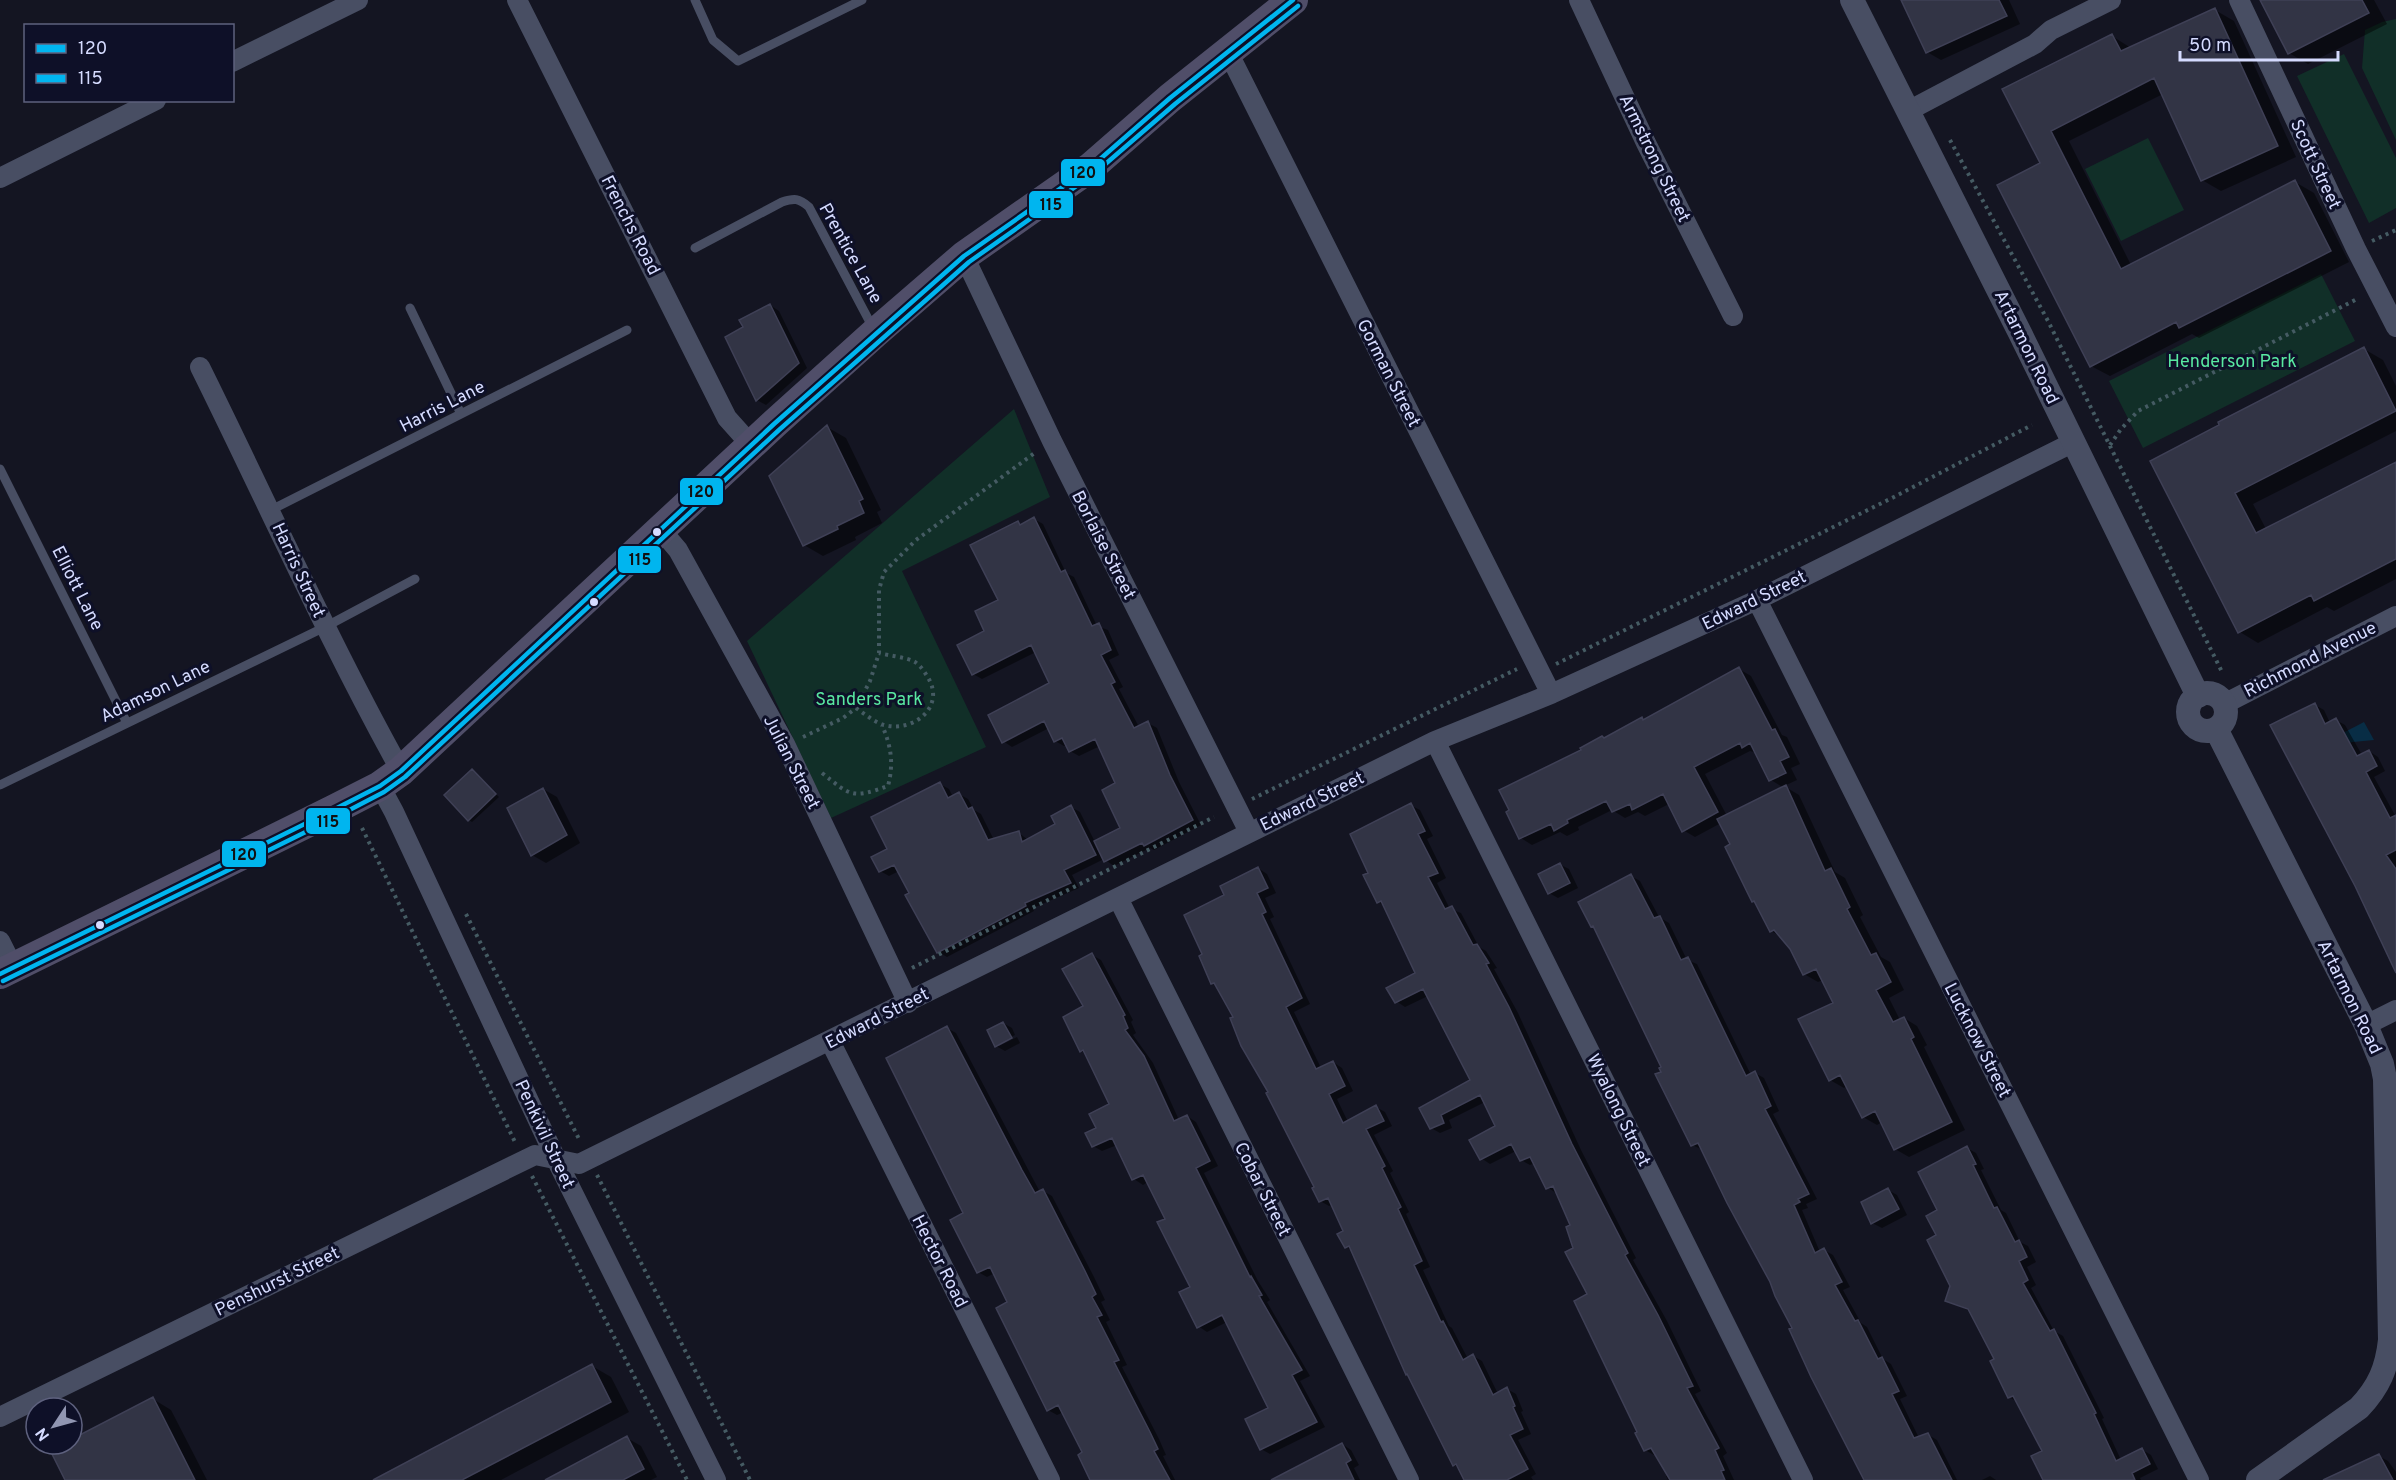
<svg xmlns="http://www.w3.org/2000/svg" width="2396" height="1480" font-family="Overpass,sans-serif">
<rect width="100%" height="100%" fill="#141522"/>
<!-- green -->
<path fill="#112f28" d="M2396 19V140L2362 68 2365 30 2382 22Z
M2344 54 2396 158V208L2369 223 2297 76Z
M2148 138 2184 210 2121 241 2085 169Z
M2321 274 2355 341 2143 448 2109 381Z
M1014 409 1050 497 902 571 986 747 831 818 747 641Z"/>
<!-- water -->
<path fill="#082d45" d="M2364 722 2374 740 2343 743 2339 735Z"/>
<!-- shadow -->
<path fill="#0007" fill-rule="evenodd" d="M1912 0H2009L2020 24 1941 60 1927 52Z
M2262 0H2374L2387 24 2308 64 2289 53Z
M2215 10 2234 21 2296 157 2221 191 2202 180 2163 94 2069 141 2131 265 2295 182 2314 193 2349 262 2199 338 2192 334 2110 376 2091 366 2042 164 2005 90 2112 36 2131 48Z
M770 305 779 311 807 368 766 405 757 400 727 337 744 328Z
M2364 349 2383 360 2396 386V431L2253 504 2266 529 2396 463V579L2334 611 2327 607 2258 643 2240 632 2152 462Z
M827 427 846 438 881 510 877 512 882 523 855 537 856 540 823 556 804 545Z
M1034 519 1043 524 1066 573 1074 577 1097 626 1108 630 1119 655 1109 660 1123 687 1119 689 1139 727 1148 723 1157 728 1179 782 1201 825 1154 850 1150 848 1114 866 1104 859 1072 875 1079 888 1033 908 1034 911 947 957 938 952 899 871 889 876 880 871 889 850 940 784 949 789 953 797 959 794 968 799 974 810 981 814 994 840 1019 833 1028 840 1057 825 1071 807 1080 812 1095 842 1122 828 1117 784 1100 746 1079 756 1070 751 1067 745 1064 746 1055 741 1049 728 1012 747 1003 741 1051 684 1036 652 982 679 973 674 987 632 1000 600 1018 523 1022 525Z
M1739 669 1751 676 1782 735 1787 737 1800 764 1791 768 1797 780 1784 786 1799 795 1835 872 1845 878 1863 915 1860 917 1881 957 1890 962 1904 990 1889 998 1900 1020 1904 1018 1917 1026 1927 1045 1924 1047 1965 1130 1909 1157 1895 1149 1882 1122 1877 1125 1863 1117 1847 1086 1844 1088 1830 1080 1835 1004 1823 980 1818 982 1804 974 1792 948 1783 938 1771 931 1757 904 1753 901 1732 845 1721 823 1695 837 1683 830 1669 804 1645 816 1638 812 1625 818 1612 810 1578 827 1579 830 1567 836 1560 832 1532 845 1521 838 1605 739 1642 719 1645 721ZM1750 751 1757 753 1771 780 1784 788 1727 816 1705 774Z
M2315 705 2324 710 2330 723 2336 720 2345 725 2362 755 2369 751 2378 757 2385 771 2374 777 2396 817V969Z
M472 771 499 797 472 822 469 820Z
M543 789 557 797 580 843 546 863 532 855Z
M1410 805 1420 810 1433 836 1427 839 1446 878 1437 883 1450 909 1461 913 1479 947 1486 951 1497 968 1494 969 1518 1013 1581 1150 1636 1258 1633 1260 1667 1321 1701 1391 1695 1394 1727 1453 1723 1456 1734 1480H1668L1666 1476 1669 1475 1656 1454 1654 1455 1645 1450 1589 1295 1575 1249 1572 1225 1556 1193 1547 1187 1535 1163 1530 1165 1521 1160 1516 1151 1490 1164 1481 1158 1497 1127 1485 1102 1449 1120 1452 1128 1440 1133 1431 1128 1421 1108 1472 1081 1428 996 1405 1007 1396 1001 1417 974 1385 906 1378 902 1370 873Z
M1559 864 1569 869 1578 888 1558 898 1549 893Z
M1258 868 1267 874 1276 893 1265 898 1274 917 1270 919 1310 1004 1294 1012 1321 1068 1333 1062 1342 1068 1353 1091 1337 1099 1348 1122 1376 1107 1385 1112 1392 1126 1374 1135 1393 1171 1390 1173 1409 1212 1406 1214 1430 1267 1423 1270 1449 1326 1452 1328 1468 1359 1473 1356 1482 1361 1498 1394 1507 1389 1516 1394 1523 1411 1521 1412 1531 1434 1518 1440 1536 1474 1531 1477 1533 1480H1466L1460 1468 1454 1465 1410 1376 1407 1374 1353 1251 1346 1247 1345 1232 1333 1205 1329 1206 1320 1201 1316 1188 1235 1017 1217 985 1212 983 1204 955 1226 896Z
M1631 876 1640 881 1659 917 1669 923 1687 960 1697 964 1751 1075 1755 1073 1764 1078 1779 1111 1773 1114 1817 1199 1806 1204 1808 1208 1802 1210 1820 1252 1824 1250 1833 1255 1850 1287 1843 1290 1861 1323 1867 1327 1883 1359 1891 1364 1907 1396 1900 1399 1919 1438 1927 1434 1937 1440 1957 1480H1865L1771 1281 1703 1150 1692 1145 1663 1072Z
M1092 955 1101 960 1133 1020 1131 1022 1136 1033 1133 1035 1153 1063 1179 1120 1187 1116 1196 1122 1218 1166 1204 1173 1258 1281 1270 1300 1267 1302 1310 1376 1300 1381 1325 1427 1270 1454 1261 1449 1270 1409 1227 1322 1207 1332 1198 1326 1192 1287 1167 1219 1148 1182 1143 1185 1134 1179 1117 1145 1102 1151 1093 1146 1098 1129 1111 1104 1087 1054 1081 1051Z
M1003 1023 1012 1028 1015 1035 999 1043V1046L1017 1037 1020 1043 1005 1051 996 1046Z
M947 1028 956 1033 1040 1192 1043 1191 1052 1196 1094 1277 1105 1300 1101 1302 1110 1320 1106 1322 1127 1365 1122 1367 1159 1439 1166 1455 1163 1456 1175 1480H1092L1084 1453 1064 1412 1057 1415 1048 1410 1009 1303 995 1273 987 1277 978 1272 965 1213Z
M1967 1148 1976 1153 1984 1169 1981 1170 2001 1210 2006 1213 2020 1242 2028 1246 2036 1262 2027 1267 2036 1285 2031 1288 2054 1331 2063 1336 2104 1418 2102 1419 2121 1460 2141 1449 2151 1455 2158 1469 2140 1478 2141 1480H2044V1452L2019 1403 2009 1397 1996 1360 1970 1311 1947 1301 1952 1286 1938 1236 1939 1211Z
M1888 1190 1897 1195 1907 1215 1882 1228 1872 1223Z
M592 1366 611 1377 629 1412 501 1480H391Z
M153 1399 171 1410 207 1480H67L65 1444H72V1440Z
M627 1438 641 1446 657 1477 651 1480H548Z
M1342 1444 1351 1450 1359 1465 1354 1468 1360 1480H1274Z
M2379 1456 2388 1461 2396 1472V1480H2354Z
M1990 1476 1996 1480H1982Z"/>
<!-- building -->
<path fill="#323445" stroke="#3f4056" stroke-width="1.5" d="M1901 0H1999L2007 16 1926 53Z
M2260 0H2362L2369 13 2288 54Z
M2215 8 2278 146 2201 181 2154 78 2051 131 2121 269 2295 180 2331 251 2179 328 2176 322 2090 367 1997 185 2040 163 2002 89 2112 34 2121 51Z
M770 304 799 363 756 401 725 337 743 327 739 320Z
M2364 347 2396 411 2235 493 2256 533 2396 462V559L2314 601 2311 595 2238 633 2150 461 2219 425 2218 422Z
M827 425 863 499 859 501 864 513 837 526 838 529 803 546 769 476Z
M1034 517 1061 572 1065 570 1092 626 1099 623 1111 650 1101 655 1115 682 1111 684 1134 728 1148 721 1170 775 1193 820 1144 846 1142 843 1104 862 1094 841 1120 828 1102 790 1115 783 1095 739 1069 752 1062 738 1054 742 1044 721 1002 743 988 715 1049 683 1031 645 972 675 957 645 984 631 975 611 998 600 970 545 1018 521 1020 525Z
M1739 667 1772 730 1775 729 1789 757 1780 761 1786 773 1769 781 1750 743 1742 748 1740 743 1694 767 1718 812 1682 832 1663 794 1632 810 1630 804 1612 812 1606 801 1567 820 1568 823 1554 831 1551 824 1519 839 1506 812 1509 810 1499 790 1581 750 1580 748 1602 736 1604 738 1642 717 1643 720Z
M2315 703 2325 724 2336 718 2357 756 2369 750 2377 766 2366 772 2390 818 2396 815V850L2386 855 2396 869V973L2355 886 2270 725Z
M472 769 496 794 468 821 444 795Z
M940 782 948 798 959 792 968 809 972 807 988 840 1019 831 1022 842 1055 824 1051 816 1071 805 1096 855 1064 870 1071 883 1025 903 1026 906 937 953 905 895 909 893 894 865 879 872 871 857 887 849 871 817Z
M1786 785 1825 871 1831 868 1850 907 1847 909 1871 955 1876 953 1891 982 1876 990 1893 1022 1904 1017 1914 1037 1911 1039 1952 1122 1894 1150 1875 1111 1862 1118 1840 1075 1829 1081 1798 1019 1833 1003 1816 969 1803 975 1790 949 1774 930 1770 932 1754 901 1752 902 1725 847 1730 844 1717 819Z
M543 788 567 835 531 856 507 808Z
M1411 803 1425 831 1418 834 1438 873 1428 877 1445 909 1452 906 1473 945 1477 944 1489 963 1486 964 1509 1007 1572 1144 1628 1253 1625 1255 1658 1315 1693 1386 1687 1388 1719 1448 1715 1450 1724 1470 1721 1471 1725 1480H1670L1651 1448 1644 1451 1635 1433 1637 1432 1574 1301 1587 1294 1565 1252 1573 1248 1566 1227 1570 1225 1553 1186 1546 1189 1530 1157 1520 1161 1511 1144 1480 1160 1469 1140 1495 1126 1480 1095 1441 1115 1444 1123 1430 1129 1419 1108 1470 1080 1423 989 1395 1003 1386 988 1415 973 1381 901 1377 903 1363 875 1368 873 1350 834Z
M1560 863 1570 883 1548 894 1538 874Z
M1258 867 1268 888 1257 893 1266 912 1262 914 1302 998 1286 1007 1316 1069 1333 1061 1345 1086 1329 1094 1343 1123 1376 1105 1384 1121 1366 1129 1385 1166 1382 1168 1401 1207 1398 1209 1422 1261 1414 1265 1441 1322 1443 1321 1463 1360 1473 1354 1493 1395 1507 1387 1515 1406 1513 1407 1523 1429 1510 1435 1528 1469 1507 1480H1464L1456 1464 1453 1466 1407 1374 1406 1375 1349 1246 1345 1248 1337 1234 1343 1231 1328 1198 1319 1202 1312 1188 1314 1187 1266 1093 1268 1092 1241 1046 1230 1018 1233 1017 1214 983 1211 984 1199 956 1202 954 1184 915 1224 895 1220 886Z
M1631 874 1654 918 1660 916 1681 960 1688 957 1746 1076 1755 1071 1771 1106 1765 1109 1809 1194 1798 1199 1800 1202 1794 1205 1815 1253 1824 1248 1842 1282 1835 1285 1855 1321 1858 1320 1878 1359 1882 1357 1899 1391 1892 1394 1914 1438 1928 1433 1952 1480H1864L1811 1377 1789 1329 1792 1328 1775 1296 1770 1282 1727 1203 1698 1143 1691 1146 1655 1074 1661 1072 1659 1068 1661 1067 1593 926 1591 927 1578 902Z
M1092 953 1125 1015 1123 1016 1128 1028 1125 1030 1144 1056 1174 1121 1187 1115 1210 1161 1196 1168 1250 1277 1251 1276 1262 1295 1259 1296 1302 1370 1292 1375 1317 1422 1260 1450 1245 1419 1268 1408 1222 1315 1197 1328 1179 1292 1190 1287 1157 1222 1165 1219 1143 1175 1132 1180 1112 1138 1092 1147 1085 1133 1096 1128 1089 1114 1109 1104 1083 1050 1080 1052 1063 1017 1083 1006 1062 969Z
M1003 1022 1012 1038 995 1047 987 1030Z
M947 1026 1022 1170 1035 1193 1043 1189 1085 1271 1096 1294 1092 1297 1102 1315 1097 1317 1119 1360 1114 1362 1150 1432 1158 1449 1154 1451 1170 1480H1090L1078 1455 1082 1452 1058 1405 1047 1411 996 1308 1007 1302 990 1267 977 1273 950 1220 963 1213 886 1058Z
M1967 1146 1976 1164 1973 1165 1994 1208 1997 1207 2015 1242 2019 1240 2027 1257 2019 1261 2028 1280 2023 1283 2050 1331 2054 1329 2096 1413 2094 1414 2116 1461 2142 1448 2150 1464 2132 1473 2135 1480H2043L2031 1456 2042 1451 2013 1396 2008 1398 1990 1361 1994 1359 1968 1309 1945 1301 1950 1286 1927 1240 1936 1235 1926 1216 1937 1210 1918 1172Z
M1888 1188 1899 1209 1871 1224 1861 1202Z
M592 1364 611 1402 462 1480H373Z
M153 1397 195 1480H65L50 1450 62 1444H72V1439Z
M627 1436 644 1469 623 1480H545Z
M1342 1443 1351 1460 1346 1463 1354 1480H1271Z
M2379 1454 2393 1480H2323Z"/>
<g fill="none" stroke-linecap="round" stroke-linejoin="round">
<!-- path -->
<path stroke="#455b63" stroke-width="4" stroke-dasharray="3 4.5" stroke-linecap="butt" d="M1950 140 2048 321 2223 674
M2372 241 2396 230
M2110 445 2121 429 2138 411 2359 298
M1556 664 1894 497 2032 425
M856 708C865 714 874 722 884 725 914 733 947 706 927 676 924 671 920 665 915 662 906 657 890 656 879 653
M803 737 843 718 856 708 870 681 879 653V590L884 572 916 540 1036 452
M822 773C851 796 852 799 888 786 894 763 891 746 882 725
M1252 799 1517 669
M362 828 515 1142
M466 914 580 1141
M912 968 1214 817
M597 1175 750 1480
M532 1176 687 1480"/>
<!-- service -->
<path stroke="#484e63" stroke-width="9" d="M695 0 713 40 738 61 862 0
M695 248 782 202C794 198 799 198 809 207L873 328
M410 308 461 414
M0 469 127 723
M271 510 627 330
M0 785 325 627 415 579"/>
<!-- minor -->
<path stroke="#484e63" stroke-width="20" d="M517 0 727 418 752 446
M1579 0 1646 143 1733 316
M2239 0 2356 249 2396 327
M1228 52 1551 694
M232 62 358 0
M1908 111 2035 44 2051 30 2111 0
M0 178 156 100
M964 256 1052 441 1249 832
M200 367C267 502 328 640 401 771
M661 530 678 550 785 744 908 1003
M1757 600 2199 1480
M2224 704 2396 616
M1435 741 1803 1480
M380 786 394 812 556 1159 716 1480
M1118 898 1409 1480
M0 941 13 967
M2366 1025 2396 1010
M830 1041 1050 1480
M0 1417 535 1155 579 1164 1435 741 1551 694 1757 600 2074 442"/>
<!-- tertiary -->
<path stroke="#484e63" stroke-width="24" d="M1852 0 2021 335 2198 696
M2188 712a19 19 0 1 1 38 0a19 19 0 1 1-38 0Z
M2216 729 2366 1025 2382 1064 2385 1079 2390 1340C2387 1368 2379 1387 2359 1408L2258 1480"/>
<!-- primary -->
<path stroke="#504e69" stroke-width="30" d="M0 974 333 810 380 786 401 771 774 424 875 333 964 256 1091 167 1170 98 1293 0"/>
<defs>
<path id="bus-1" d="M0 974 333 810 380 786 401 771 774 424 964 256 1091 167 1170 98 1293 0"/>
<path id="bus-2" d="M3 981 336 817 384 792 405 777 779 430 969 262 1095 173 1175 104 1298 6"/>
</defs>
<!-- bus-1 casing -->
<use href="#bus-1" stroke="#0e1028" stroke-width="9"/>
<!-- bus-2 casing -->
<use href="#bus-2" stroke="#0e1028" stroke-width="9"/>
<!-- bus-1 -->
<use href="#bus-1" stroke="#00b5ef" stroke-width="4.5"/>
<!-- bus-2 -->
<use href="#bus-2" stroke="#00b5ef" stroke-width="4.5"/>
</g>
<!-- markers -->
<g fill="#d5dbff" stroke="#0e1028" stroke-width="2">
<circle cx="657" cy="532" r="5"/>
<circle cx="594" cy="602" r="5"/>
<circle cx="100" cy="925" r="5"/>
</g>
<g text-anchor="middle" stroke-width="6" stroke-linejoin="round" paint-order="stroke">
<!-- street labels -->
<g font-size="18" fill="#d5dbff" stroke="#0e1028">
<text transform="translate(1655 158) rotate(64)" y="6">Armstrong Street</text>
<text transform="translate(2316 164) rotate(65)" y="6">Scott Street</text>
<text transform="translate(631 225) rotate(63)" y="6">Frenchs Road</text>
<text transform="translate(851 253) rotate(61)" y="6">Prentice Lane</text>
<text transform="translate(2027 347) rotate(64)" y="6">Artarmon Road</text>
<text transform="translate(1389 373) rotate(63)" y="6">Gorman Street</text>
<text transform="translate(442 406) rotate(-27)" y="6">Harris Lane</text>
<text transform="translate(1104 545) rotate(63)" y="6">Borlaise Street</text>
<text transform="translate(299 570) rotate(65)" y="6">Harris Street</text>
<text transform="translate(78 588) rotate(63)" y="6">Elliott Lane</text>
<text transform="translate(1754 600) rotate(-26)" y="6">Edward Street</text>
<text transform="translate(2310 659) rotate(-27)" y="6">Richmond Avenue</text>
<text transform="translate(155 691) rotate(-26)" y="6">Adamson Lane</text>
<text transform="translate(792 762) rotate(63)" y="6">Julian Street</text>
<text transform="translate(1312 801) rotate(-26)" y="6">Edward Street</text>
<text transform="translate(2350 997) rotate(64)" y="6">Artarmon Road</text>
<text transform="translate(877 1018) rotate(-27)" y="6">Edward Street</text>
<text transform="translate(1978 1040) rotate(63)" y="6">Lucknow Street</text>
<text transform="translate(1619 1110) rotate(64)" y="6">Wyalong Street</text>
<text transform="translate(545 1134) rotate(65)" y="6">Penkivil Street</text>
<text transform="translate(1263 1189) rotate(63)" y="6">Cobar Street</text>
<text transform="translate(940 1261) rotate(63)" y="6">Hector Road</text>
<text transform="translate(277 1281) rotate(-26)" y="6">Penshurst Street</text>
</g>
<!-- park labels -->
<g font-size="18" fill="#59e8a1" stroke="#0e1028">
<text x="2232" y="367">Henderson Park</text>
<text x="869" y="705">Sanders Park</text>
</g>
</g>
<g stroke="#0e1028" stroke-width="2">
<rect x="1060" y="158" width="46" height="29" rx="6" fill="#00b5ef"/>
<rect x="1028" y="190" width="46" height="29" rx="6" fill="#00b5ef"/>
<rect x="679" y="477" width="45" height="29" rx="6" fill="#00b5ef"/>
<rect x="617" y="545" width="45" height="29" rx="6" fill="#00b5ef"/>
<rect x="305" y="807" width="46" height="28" rx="6" fill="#00b5ef"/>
<rect x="221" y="840" width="46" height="28" rx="6" fill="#00b5ef"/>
</g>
<g font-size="16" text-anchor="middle" font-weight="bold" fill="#111">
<text x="1083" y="178">120</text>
<text x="1051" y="210">115</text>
<text x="701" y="497">120</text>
<text x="640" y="565">115</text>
<text x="328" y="827">115</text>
<text x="244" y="860">120</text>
</g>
<!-- legend -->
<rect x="24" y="24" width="210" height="78" fill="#0e1028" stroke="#5e617e" stroke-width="1.5"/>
<rect x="36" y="44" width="30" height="9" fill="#00b5ef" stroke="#5e617e" stroke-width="1.5"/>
<text x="78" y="54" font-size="18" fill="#d5dbff">120</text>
<rect x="36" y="74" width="30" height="9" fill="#00b5ef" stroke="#5e617e" stroke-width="1.5"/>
<text x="78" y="84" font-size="18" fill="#d5dbff">115</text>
<!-- north arrow -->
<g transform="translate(54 1426) rotate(234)"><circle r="28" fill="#0e1028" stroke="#5e617e" stroke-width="1.5"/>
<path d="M0-4.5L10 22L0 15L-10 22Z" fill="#9196b2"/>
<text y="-9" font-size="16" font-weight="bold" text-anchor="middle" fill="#d5dbff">N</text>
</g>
<!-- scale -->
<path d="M2180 51v9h158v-9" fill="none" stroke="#d5dbff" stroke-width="3"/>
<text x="2189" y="51" font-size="18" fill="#d5dbff" stroke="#0e1028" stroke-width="4.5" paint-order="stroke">50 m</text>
</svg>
